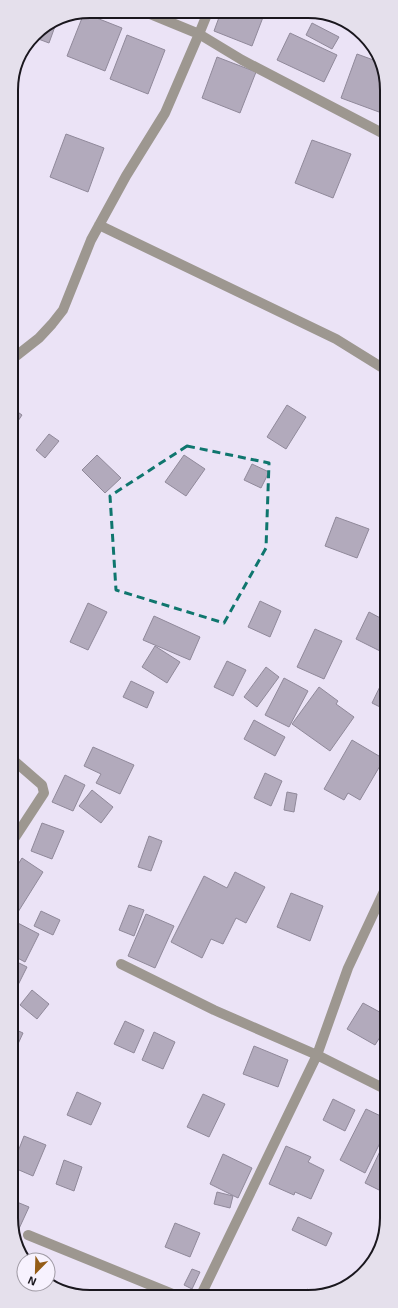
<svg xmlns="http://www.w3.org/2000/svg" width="398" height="1308" font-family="'Exo 2',sans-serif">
<rect width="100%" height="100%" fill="#ebe3f6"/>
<!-- building -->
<path fill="#b2aabc" stroke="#90899a" d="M221 12H265L252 46 214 31Z
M84 13 122 28 105 71 67 56Z
M58 18 49 43 33 37 34 34Z
M312 23 339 37 332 49 306 35Z
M290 33 337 55 324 82 277 60Z
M127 35 165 50 148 94 110 79Z
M357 54 379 62 386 75V94L379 112 341 98Z
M217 57 256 72 240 113 202 98Z
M66 134 104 148 88 192 50 177Z
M312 140 351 154 333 198 295 183Z
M287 405 306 417 286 449 267 437Z
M12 408 22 415 12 430Z
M49 434 59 441 45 458 36 450Z
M97 455 121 478 105 493 82 470Z
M184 455 205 469 186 496 165 482Z
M252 464 269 472 261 488 244 480Z
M336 517 369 529 357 558 325 546Z
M260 601 281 611 270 637 248 627Z
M88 603 107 612 88 650 70 642Z
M369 612 386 621V644L382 652 356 639Z
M154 616 200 637 190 660 143 640Z
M315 629 342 641 324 679 297 667Z
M155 646 180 662 167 683 142 667Z
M227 661 246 670 233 696 214 687Z
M266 667 279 677 257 707 244 697Z
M386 674V710L372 703Z
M284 678 308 691 289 727 265 715Z
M131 681 154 692 147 708 123 697Z
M319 687 338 701 336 704 354 717 330 751 292 724Z
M254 720 285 737 275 756 244 739Z
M352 740 384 759 360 800 348 793 344 800 324 789Z
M12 746 16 748 12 756Z
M93 747 134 765 120 794 96 783 101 774 84 766Z
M265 773 282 781 271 806 254 798Z
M65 775 85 785 73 811 52 802Z
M92 790 113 807 101 823 79 806Z
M287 792 297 794 294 812 284 810Z
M42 823 64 831 52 859 31 851Z
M149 836 162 841 151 871 138 867Z
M22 858 43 872 18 912 12 908V874Z
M235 872 265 887 246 923 236 918 223 944 211 939 202 958 171 942 204 876 227 888Z
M291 893 323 906 310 941 277 927Z
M129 905 144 910 134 936 119 930Z
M41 911 60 920 53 935 34 926Z
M146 914 174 926 155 968 128 956Z
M12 920 39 934 25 962 12 955Z
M17 962 27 967 16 989 12 987V970Z
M32 990 49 1004 37 1019 20 1005Z
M363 1003 387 1016V1026L375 1045 347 1029Z
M125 1021 144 1030 134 1053 114 1044Z
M12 1028 23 1033 12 1057Z
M154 1032 175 1042 163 1069 142 1060Z
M254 1046 288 1060 278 1087 243 1074Z
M77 1092 101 1103 91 1125 67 1115Z
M203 1094 225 1104 209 1137 187 1127Z
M333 1099 355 1110 345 1131 323 1120Z
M366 1109 387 1119V1129L365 1173 340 1160Z
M24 1136 46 1145 33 1176 12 1167Z
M286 1146 311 1157 308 1162 324 1170 311 1199 295 1192 294 1195 269 1184Z
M382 1147 387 1149V1189L385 1193 365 1183Z
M223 1154 252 1168 238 1198 210 1184Z
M64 1160 82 1167 74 1191 56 1184Z
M217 1192 233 1196 230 1208 214 1204Z
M12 1200 29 1207 17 1233 12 1231Z
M298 1217 332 1233 326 1246 292 1230Z
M175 1223 200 1233 190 1257 165 1247Z
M192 1269 200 1272 192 1289 184 1285Z
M307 1289 319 1296H304Z"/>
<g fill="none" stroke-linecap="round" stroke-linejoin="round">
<!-- minor -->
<path stroke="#9d9790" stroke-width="10" d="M143 11 199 34 208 12
M99 225 336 339 386 370
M11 360 39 338 52 324 63 310 91 240 126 176 165 113 199 34 242 60 386 135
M12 759 42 785 44 793 12 842
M121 964 214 1010 317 1055 387 1090
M28 1235 175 1295
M201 1295 317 1055 348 968 386 887"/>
</g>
<!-- marked area -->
<path fill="none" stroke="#0f766e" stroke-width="3" stroke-dasharray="8 5" stroke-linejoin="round" d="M187 446 269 463 266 548 224 623 116 590 110 496Z"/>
<!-- crop -->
<path d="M0 0H398V1308H0ZM90 18H308A72 72 0 0 1 380 90V1218A72 72 0 0 1 308 1290H90A72 72 0 0 1 18 1218V90A72 72 0 0 1 90 18Z" fill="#e5e0ec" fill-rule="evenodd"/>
<path fill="none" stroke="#1a171e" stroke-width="2" d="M90 18H308A72 72 0 0 1 380 90V1218A72 72 0 0 1 308 1290H90A72 72 0 0 1 18 1218V90A72 72 0 0 1 90 18Z"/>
<!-- north arrow -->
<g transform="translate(36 1272) rotate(203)"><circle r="19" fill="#f7f2fe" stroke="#9f9aa4"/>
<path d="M0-3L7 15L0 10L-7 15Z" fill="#945c17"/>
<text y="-6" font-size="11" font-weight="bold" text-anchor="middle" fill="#1a171e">N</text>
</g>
</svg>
